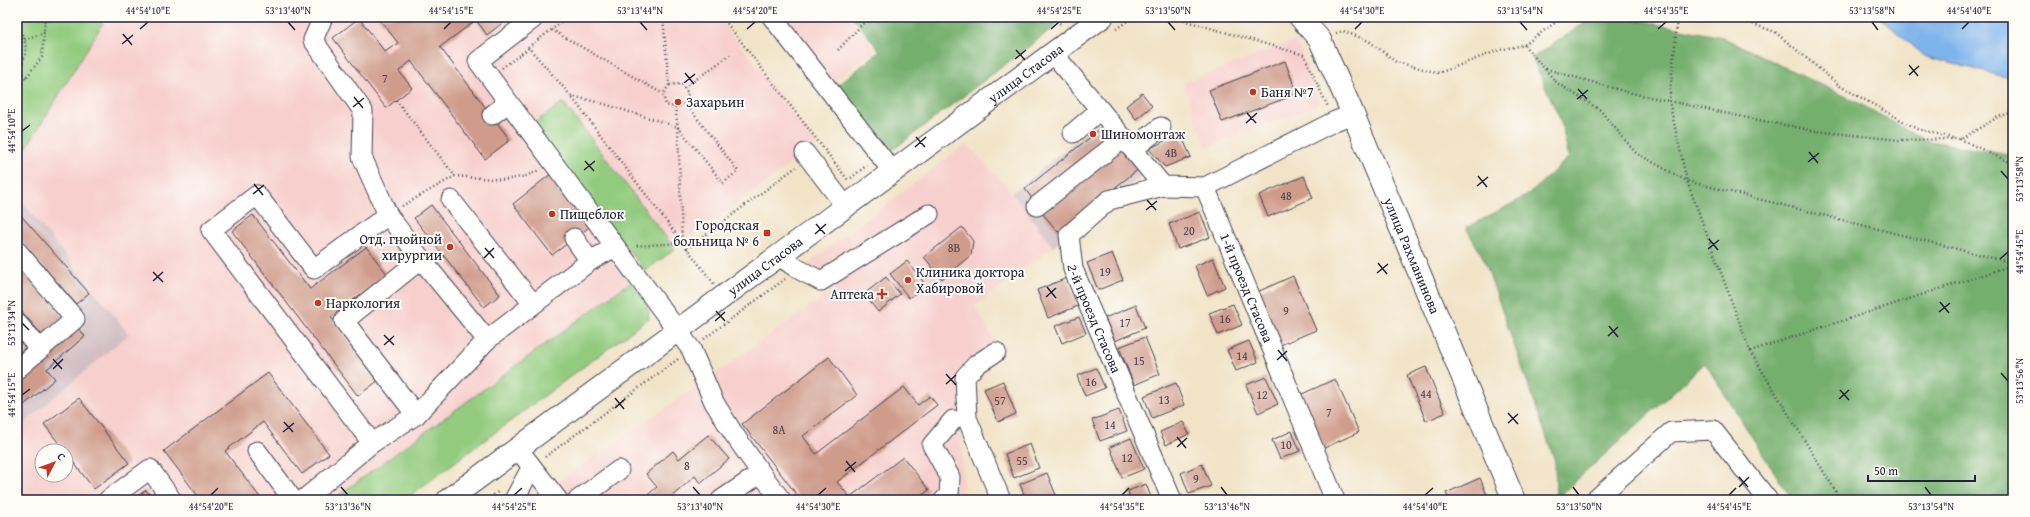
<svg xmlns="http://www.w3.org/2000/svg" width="2030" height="517" font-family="'Gentium Book Plus',serif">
<rect width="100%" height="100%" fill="#fdfcf7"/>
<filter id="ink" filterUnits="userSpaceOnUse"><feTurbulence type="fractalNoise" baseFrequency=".025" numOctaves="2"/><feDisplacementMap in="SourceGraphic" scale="8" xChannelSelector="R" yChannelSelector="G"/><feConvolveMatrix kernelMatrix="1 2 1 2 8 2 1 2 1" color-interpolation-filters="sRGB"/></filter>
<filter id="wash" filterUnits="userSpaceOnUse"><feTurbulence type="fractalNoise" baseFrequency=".012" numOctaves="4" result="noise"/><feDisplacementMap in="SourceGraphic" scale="16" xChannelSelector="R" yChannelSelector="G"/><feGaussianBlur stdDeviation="0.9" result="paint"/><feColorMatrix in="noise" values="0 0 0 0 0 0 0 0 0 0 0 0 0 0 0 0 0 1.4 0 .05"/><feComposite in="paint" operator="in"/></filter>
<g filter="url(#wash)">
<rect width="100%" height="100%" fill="#f1e3c7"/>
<!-- built -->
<path fill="#f7d0cd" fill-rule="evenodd" d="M17 17H718L818 144 332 500H17V429L129 334 22 202 17 205ZM42 451H66V475H42Z
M782 17H850L875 50 832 83Z
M1296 40 1320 104 1207 147 1183 83Z
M967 143 1012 193 1053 247 975 306 997 345 960 370 963 499 532 500 700 384 709 405 722 397 714 375 836 288 808 264Z"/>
<!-- industrial -->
<path fill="#d2bec3" d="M1108 115 1152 168 1053 247 1012 193Z
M22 202 129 334 17 429V205Z"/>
<!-- green -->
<path fill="#92cb7e" stroke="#5a765c" d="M17 17H99L103 23 17 163Z
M563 102 675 249 645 271 532 125Z
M629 283C642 294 648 300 649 318L404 500H337L335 498Z"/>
<!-- forest -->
<path fill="#75af6d" stroke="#4c6854" d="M853 17H1050L1057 25 890 152 838 85 880 51Z
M1594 17H1621L1722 37 1855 101 1925 140 2013 156V497L2006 500H1792L1705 363 1556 499 1555 461 1484 259 1466 228 1528 195 1569 157 1560 119 1532 58Z"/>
<!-- water -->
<path fill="#7fb3ec" stroke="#506a94" d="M1879 17H2013V79L1926 57Z"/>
<g id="blocks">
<!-- building -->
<path fill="#cf9b8b" d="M378 17H510L487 35 476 20 440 47 510 140 485 159 411 61 399 71 412 88 386 108 333 38 359 18 385 52 398 43Z
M1285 61 1297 94 1222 122 1209 90Z
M1142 93 1152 106 1136 119 1126 106Z
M1103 127 1112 138 1034 201 1025 189Z
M1180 133 1191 157 1165 167 1149 149Z
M1121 144 1140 168 1058 232 1039 209Z
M552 173 592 225 552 255 513 204Z
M1304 176 1313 198 1268 217 1259 195Z
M431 205 500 295 484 307 414 218Z
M17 211 89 293 76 304 17 236Z
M1200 212 1210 237 1178 249 1169 224Z
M253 215 310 289 366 247 387 274 331 317 379 380 358 396 232 231Z
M962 227 973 241 971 255 942 279 924 257Z
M1112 253 1123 280 1098 290 1087 263Z
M1213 258 1225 287 1207 295 1195 266Z
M907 261 926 285 909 298 890 274Z
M17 264 63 317 42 335 17 306Z
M1293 276 1316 330 1278 346 1255 293Z
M886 277 900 294 878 312 864 294Z
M1067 278 1078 306 1048 318 1037 290Z
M1233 304 1242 325 1218 335 1209 313Z
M1136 305 1145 328 1115 341 1105 318Z
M1079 317 1086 333 1062 343 1055 326Z
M76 326 85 336 47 369 55 379 24 405 17 397V377Z
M17 330 29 344 17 355Z
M1145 337 1160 374 1134 385 1119 347Z
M1249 341 1258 362 1236 371 1227 350Z
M829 357 857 395 803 436 816 454 904 387 918 405 930 396 937 405 837 482 850 497 903 457 929 490 916 500H801L742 424Z
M1426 367 1445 413 1426 421 1407 375Z
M1096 368 1105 388 1085 396 1077 376Z
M268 373 329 454 302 474 263 422 225 451 262 500H201L164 451Z
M1266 377 1278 404 1258 413 1246 385Z
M1335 379 1359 432 1324 448 1300 395Z
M1003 381 1016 414 998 422 984 389Z
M1176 383 1184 405 1152 418 1144 396Z
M79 398 129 463 94 489 44 424Z
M1119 410 1127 431 1100 441 1092 420Z
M1183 422 1189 434 1166 445 1160 432Z
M1292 431 1300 451 1280 459 1272 440Z
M708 435 729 459 700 483 695 476 669 499 670 500H642L657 487 646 474 673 451 679 459Z
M1131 438 1144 469 1122 478 1110 447Z
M1030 444 1039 468 1014 478 1005 454Z
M1202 464 1211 486 1189 494 1181 473Z
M1047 473 1058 500H1026L1020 484Z
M1480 478 1489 500H1449L1446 493Z
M1146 484 1152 500H1131L1128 491Z
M146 490 153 500H132Z
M1217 496 1218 500H1207Z
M1316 496 1317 500H1307Z"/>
</g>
</g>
<g filter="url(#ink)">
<use href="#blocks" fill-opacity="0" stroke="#413f50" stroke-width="1"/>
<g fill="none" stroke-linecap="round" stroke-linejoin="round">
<defs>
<g id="minor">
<path d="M323 17 313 40 363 111 362 157 388 215 421 259 487 340"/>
<path d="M772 17 893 172"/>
<path d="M533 19 478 61 691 349 714 402 733 433 761 473 721 500"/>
<path d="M1053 53 1163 186 1205 187 1335 121 1353 114"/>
<path d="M492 115 508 103"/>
<path d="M1073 133 1100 110"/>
<path d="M1133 149 1161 127"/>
<path d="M805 153 846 207"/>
<path id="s1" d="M1163 186 1109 200 1069 235 1073 269 1172 500"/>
<path id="s2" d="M1205 187 1335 500"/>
<path d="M451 200 533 304"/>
<path d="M1037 206 1124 138"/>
<path d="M574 238 590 261"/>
<path d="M17 251 75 319 17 369"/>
<path d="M779 256 798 269 821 281 929 214"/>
<path d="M17 323 40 349"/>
<path d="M996 352 977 364 965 377 967 418 1001 500"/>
<path d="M416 415 344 321 421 259"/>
<path d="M372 443 211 230 257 195 314 269 388 215"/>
<path d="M518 449 558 500"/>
<path d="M257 451 293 500"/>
<path d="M761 473 781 500"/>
<path d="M108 500 150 469 172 500"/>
<path d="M303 500 372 443 416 415 487 340 590 261 615 247"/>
<path d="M514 500 531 468"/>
<path d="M578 500 619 470"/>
<path d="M944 500 949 496 950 477 932 445 953 420"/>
<path d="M1595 500 1671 432 1713 430 1768 500"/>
</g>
<g id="major">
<path id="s3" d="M1300 17 1320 40 1353 114 1514 500"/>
<path id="s4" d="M448 500 1102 17"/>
</g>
</defs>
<!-- minor casing -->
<use href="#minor" stroke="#413f50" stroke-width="21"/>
<!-- major casing -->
<use href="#major" stroke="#413f50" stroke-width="24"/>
<!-- path -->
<path stroke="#413f50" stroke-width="2.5" stroke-dasharray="1 3" stroke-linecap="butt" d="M663 17 669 85 663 94 666 105 675 107 686 104 688 93 681 84 669 85
M722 17 848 180
M1054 17 1062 26
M1172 17 1304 55 1328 107
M1678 17 1669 101 1687 181 1750 351 1841 500
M1734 17 1775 32 1840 86 1917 129 1953 138
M17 28C29 40 28 57 17 70
M1116 29 1133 17
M552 30 663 94
M1336 33 1343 31 1369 41 1396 62 1439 73 1499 50 1524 45 1563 17
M17 42 44 33
M1524 45 1557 83 1600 110 1636 153 1687 181 2013 263
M528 47 569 17
M838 50 869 17
M17 68 26 78
M502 68 529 48 571 96 714 284
M1546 69 1627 92 1753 119 1816 131 1899 140 1961 139 1998 117 2013 112
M684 88 730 55
M17 89 42 57 45 17
M571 96 601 103 678 127 682 243 634 246
M396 100 455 176
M675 107 678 127 723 183 738 171 686 104
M1960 139 2013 164
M851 178 867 165
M402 206 455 176 505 180 526 176 539 170
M687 249 796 167
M704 339 785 279
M1750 351 2013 265
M545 457 678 359
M487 500 499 491"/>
<!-- minor -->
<use href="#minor" stroke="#fff" stroke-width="19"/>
<!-- major -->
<use href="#major" stroke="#fff" stroke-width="22"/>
</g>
</g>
<!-- ticks -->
<path fill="none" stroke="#22223b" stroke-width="1.5" d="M288 22 295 30M640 22 647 30M1168 22 1175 30M1520 22 1527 30M1872 22 1878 30M140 29 148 22M444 29 451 22M747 29 755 22M1051 29 1059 22M1355 29 1362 22M1658 29 1666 22M1962 29 1969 22M123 34 132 45M122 44 133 35M1016 50 1025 60M1015 59 1026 50M1909 65 1918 76M685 73 694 84M1909 75 1919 66M684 83 695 74M1578 89 1587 99M354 97 363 108M1577 99 1588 90M353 107 364 98M1247 113 1256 123M1246 123 1257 113M22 131 30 125M916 137 925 147M915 147 926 137M1809 152 1818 163M585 161 594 171M1808 162 1819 153M584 170 595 161M2001 171 2008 179M1478 176 1487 187M254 184 263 195M1477 186 1488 177M253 194 264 185M1147 200 1156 210M1146 210 1157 201M816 224 825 234M815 234 826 224M1709 239 1718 250M485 248 494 258M1708 249 1719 240M484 258 494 248M2000 259 2008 252M1378 263 1387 274M153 272 163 282M1377 273 1388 264M153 281 163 272M1047 287 1056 298M1046 297 1056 288M1940 302 1949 313M716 311 725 321M1939 312 1950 303M715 321 725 312M22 323 29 330M1609 326 1618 337M384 335 394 345M1608 336 1618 327M384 345 394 336M1278 350 1287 361M53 359 62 369M1277 360 1287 351M53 369 63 359M2001 373 2008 381M946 374 956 385M946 384 956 375M1840 390 1849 400M22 395 30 389M615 398 624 409M1839 399 1849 390M615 408 625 399M1508 413 1518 424M284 422 293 432M1508 423 1518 414M283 432 294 423M1177 437 1186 448M1177 447 1187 438M846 461 855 472M845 471 856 462M1739 477 1748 487M341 487 348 495M693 487 700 495M1221 487 1227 495M1573 487 1579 495M1739 487 1749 477M1925 487 1931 495M211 495 218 488M514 495 522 488M818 495 826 488M1122 495 1129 488M1425 495 1433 488M1729 495 1736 488"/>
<!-- markers -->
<g fill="#c8321e" stroke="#fdfcf7" stroke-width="1.5">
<circle cx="1253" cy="92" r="4"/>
<circle cx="678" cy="102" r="4"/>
<circle cx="1093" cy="134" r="4"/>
<circle cx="552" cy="214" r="4"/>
<rect x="763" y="229" width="8" height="8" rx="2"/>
<circle cx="450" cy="247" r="4"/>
<circle cx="908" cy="280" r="4"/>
<path d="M880 288h4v4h4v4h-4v4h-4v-4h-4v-4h4z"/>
<circle cx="318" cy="303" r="4"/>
</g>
<g text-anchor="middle" stroke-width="4" stroke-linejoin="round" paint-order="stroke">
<!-- number labels -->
<g font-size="12" fill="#4d404f">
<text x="385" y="83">7</text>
<text x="1171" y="157">4В</text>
<text x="1286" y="200">48</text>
<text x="1189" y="235">20</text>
<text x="954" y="252">8В</text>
<text x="1105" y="276">19</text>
<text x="1286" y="315">9</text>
<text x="1225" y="323">16</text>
<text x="1125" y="327">17</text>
<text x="1242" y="360">14</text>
<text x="1139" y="365">15</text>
<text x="1091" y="386">16</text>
<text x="1426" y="398">44</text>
<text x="1262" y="399">12</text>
<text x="1164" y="404">13</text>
<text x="1000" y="405">57</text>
<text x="1329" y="417">7</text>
<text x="1110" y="429">14</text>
<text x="779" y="434">8А</text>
<text x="1286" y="449">10</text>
<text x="1127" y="462">12</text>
<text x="1022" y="465">55</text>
<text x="687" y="470">8</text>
<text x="1196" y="483">9</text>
</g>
<!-- street labels -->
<g font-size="14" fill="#22223b" stroke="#fdfcf7">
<text dy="5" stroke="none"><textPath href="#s4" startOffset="718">улица Стасова</textPath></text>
<text dy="5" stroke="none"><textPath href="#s3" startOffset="265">улица Рахманинова</textPath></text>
<text dy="5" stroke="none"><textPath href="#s4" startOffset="394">улица Стасова</textPath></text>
<text dy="5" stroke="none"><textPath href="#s2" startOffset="109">1-й проезд Стасова</textPath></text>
<text dy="5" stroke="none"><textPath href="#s1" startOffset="197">2-й проезд Стасова</textPath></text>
</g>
<!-- poi labels -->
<g font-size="14" fill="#22223b" stroke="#fdfcf7" text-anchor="start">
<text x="1261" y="97">Баня №7</text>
<text x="686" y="107">Захарьин</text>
<text x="1101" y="139">Шиномонтаж</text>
<text x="560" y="219">Пищеблок</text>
<text x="759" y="230" text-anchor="end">Городская<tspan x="759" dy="16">больница № 6</tspan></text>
<text x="442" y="244" text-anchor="end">Отд. гнойной<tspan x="442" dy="16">хирургии</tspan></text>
<text x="916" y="277">Клиника доктора<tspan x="916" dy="16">Хабировой</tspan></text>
<text x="874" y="299" text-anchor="end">Аптека</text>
<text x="326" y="308">Наркология</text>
</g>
</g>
<!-- margin -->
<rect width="2030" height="517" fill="none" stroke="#fdfcf7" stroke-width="44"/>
<!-- north arrow -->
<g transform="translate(54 463) rotate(49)"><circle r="19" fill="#fdfcf7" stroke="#a5a5ac"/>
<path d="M0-3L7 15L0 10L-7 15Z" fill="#c8321e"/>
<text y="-6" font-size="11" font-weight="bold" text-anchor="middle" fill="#22223b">С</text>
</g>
<!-- scale -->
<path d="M1868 475v6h107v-6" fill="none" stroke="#22223b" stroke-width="2"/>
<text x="1874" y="475" font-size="12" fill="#22223b" stroke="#fdfcf7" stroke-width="3" paint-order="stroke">50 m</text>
<rect x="22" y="22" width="1986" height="473" fill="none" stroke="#22223b" stroke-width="1.5"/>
<g font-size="10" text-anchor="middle" fill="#22223b">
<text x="148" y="14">44°54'10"E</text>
<text x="288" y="14">53°13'40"N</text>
<text x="451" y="14">44°54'15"E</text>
<text x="640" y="14">53°13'44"N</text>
<text x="755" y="14">44°54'20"E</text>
<text x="1059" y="14">44°54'25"E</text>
<text x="1168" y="14">53°13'50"N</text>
<text x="1362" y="14">44°54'30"E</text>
<text x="1520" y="14">53°13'54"N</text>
<text x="1666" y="14">44°54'35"E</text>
<text x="1872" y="14">53°13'58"N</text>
<text x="1969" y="14">44°54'40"E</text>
<text transform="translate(11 131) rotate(-90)" y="4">44°54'10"E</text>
<text transform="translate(2019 179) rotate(-90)" y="4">53°13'58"N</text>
<text transform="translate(2019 252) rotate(-90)" y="4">44°54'45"E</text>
<text transform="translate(11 323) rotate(-90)" y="4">53°13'34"N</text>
<text transform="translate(2019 381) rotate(-90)" y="4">53°13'56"N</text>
<text transform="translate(11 395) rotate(-90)" y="4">44°54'15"E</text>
<text x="211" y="510">44°54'20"E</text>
<text x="348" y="510">53°13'36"N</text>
<text x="514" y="510">44°54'25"E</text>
<text x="700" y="510">53°13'40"N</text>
<text x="818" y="510">44°54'30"E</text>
<text x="1122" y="510">44°54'35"E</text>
<text x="1227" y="510">53°13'46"N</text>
<text x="1425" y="510">44°54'40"E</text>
<text x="1579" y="510">53°13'50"N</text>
<text x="1729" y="510">44°54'45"E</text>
<text x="1931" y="510">53°13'54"N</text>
</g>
</svg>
